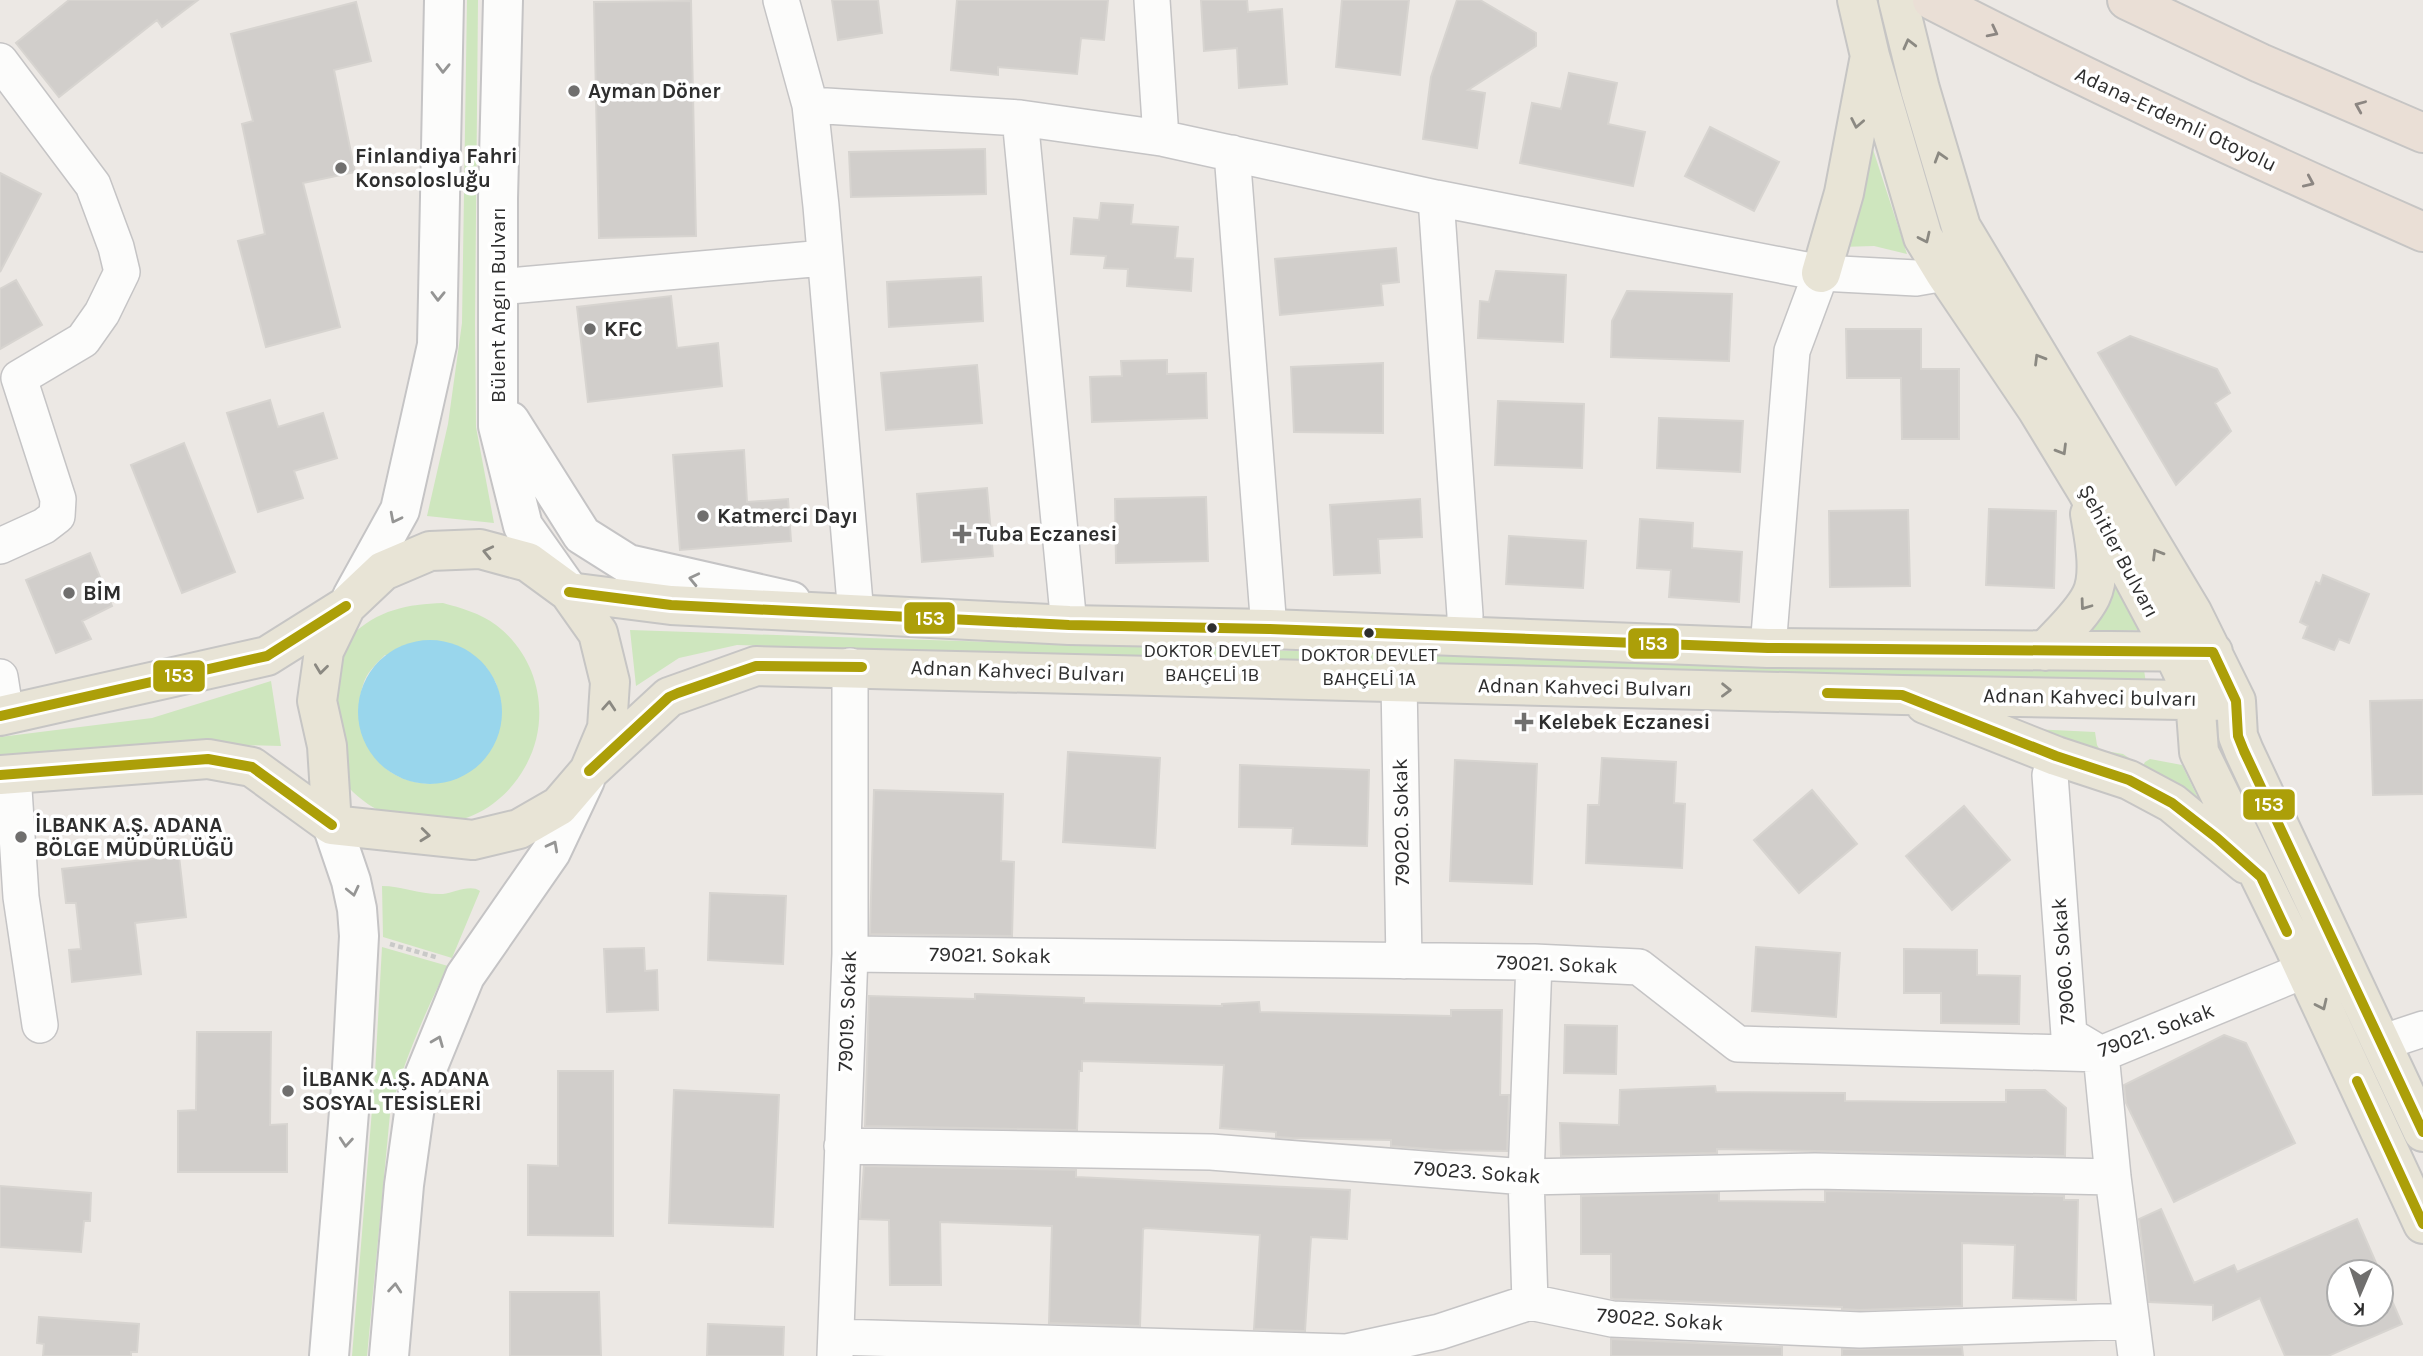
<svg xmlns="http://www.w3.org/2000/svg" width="2423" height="1356" font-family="Karla,sans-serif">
<rect width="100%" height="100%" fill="#ece8e4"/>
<!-- green -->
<path fill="#cee6be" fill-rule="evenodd" d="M467 0H478L475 324 476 427 494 523 427 516 448 424 462 323Z
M1867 131 1907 254 1874 246 1840 247Z
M2109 560 2148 630 2080 632Z
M443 603C461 608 480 613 496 625 540 658 552 720 525 767 510 795 479 820 446 822 437 823 428 820 419 819 390 816 376 813 353 792 344 783 332 771 328 758 325 747 332 718 334 705 335 691 336 659 340 647 342 643 348 639 351 636 377 610 408 604 443 603ZM385 655 486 667 496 683 501 701 458 778C446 781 434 785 421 783 373 777 349 729 363 685 366 673 376 664 385 655Z
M630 630C1135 648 1639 661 2144 670L2146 683 737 645 679 658 636 686Z
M271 681 281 746 154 743 0 756V737L152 718Z
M2013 728 2095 732 2097 745 2100 750 2123 754 2129 758 2127 766Z
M2150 759 2182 765 2202 806 2140 771 2145 762Z
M382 886C402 886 420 895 443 894 454 893 470 884 480 891L452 958 383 937Z
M382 947 448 966C424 1015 403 1062 390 1114L367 1356H352L375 1073Z"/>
<!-- water -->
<path fill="#99d6ec" d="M358 712a72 72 0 1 1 144 0a72 72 0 1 1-144 0Z"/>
<!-- building -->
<path fill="#d1cecb" stroke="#d7d4d0" stroke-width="2" d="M69 0H198L162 27 157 20 59 97 16 43Z
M832 0H878L882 33 838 40Z
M957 0H1108L1104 40 1081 38 1077 74 998 67V75L951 70Z
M1201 0H1247L1248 12 1282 9 1287 84 1239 88 1237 48 1204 51Z
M1342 0H1409L1400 75 1336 67Z
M1457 0H1480L1536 33V46L1468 90 1485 93 1477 148 1423 139 1431 77Z
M691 1 696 236 599 238 594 2Z
M356 2 371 61 334 70 355 172 303 183 340 327 266 347 238 241 265 234 242 124 253 121 231 34Z
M1569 73 1617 83 1608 124 1645 132 1633 186 1520 163 1532 103 1561 109Z
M1710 127 1779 162 1754 211 1685 176Z
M985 149 986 194 851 197 849 152Z
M0 173 41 194 0 272Z
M1101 203 1133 205 1131 224 1178 227 1175 258 1193 259 1191 291 1127 286 1128 269 1104 268 1106 256 1071 254 1074 218 1099 220Z
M1396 248 1399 282 1381 284 1383 305 1280 315 1275 259Z
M1496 271 1566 275 1563 342 1478 338 1480 301 1489 302Z
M981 277 983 321 889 327 887 282Z
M16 280 42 325 0 349V289Z
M1627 291 1732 294 1729 361 1611 357 1612 321Z
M671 296 677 348 718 343 722 386 588 402 577 307Z
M1846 329H1921V369H1959V439H1902L1901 378H1847Z
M2130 336 2217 369 2230 393 2215 403 2231 431 2176 485 2098 353Z
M1167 360V374L1206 373 1207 418 1092 422 1090 377 1122 376 1121 361Z
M1383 363V433L1294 432 1291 367Z
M977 365 982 423 886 430 881 373Z
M270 400 278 427 323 413 337 458 294 471 303 498 258 512 227 413Z
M1498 401 1584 404 1582 468 1495 465Z
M1659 418 1743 421 1740 472 1657 468Z
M184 443 235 572 182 593 131 465Z
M744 450 747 502 788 499 791 541 680 550 673 455Z
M987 488 993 556 922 562 917 494Z
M1206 497 1208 561 1116 563 1115 499Z
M1420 499 1422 537 1378 539 1380 573 1334 575 1330 505Z
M1989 509 2056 511 2054 588 1986 585Z
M1908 510 1910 586 1830 587 1829 511Z
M1640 519 1693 523 1692 548 1742 552 1739 602 1669 597 1671 570 1637 568Z
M1509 536 1586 541 1583 588 1506 584Z
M90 553 112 606 82 621 91 639 56 653 26 580Z
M2323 575 2369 594 2349 643 2339 639 2334 650 2303 638 2308 626 2300 622 2316 582 2320 584Z
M2423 700V794L2373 795 2370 701Z
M1068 752 1160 758 1155 848 1063 842Z
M1602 758 1676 762 1674 803 1685 804 1682 868 1586 863 1588 805H1599Z
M1455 760 1537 764 1532 884 1450 881Z
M1240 765 1369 770 1367 846 1292 844 1293 828 1239 827Z
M874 790 1003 794 1001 861 1014 862 1012 936 870 934Z
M1812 790 1857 844 1799 893 1754 840Z
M1964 806 2010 860 1952 910 1906 856Z
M179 856 186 917 135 923 141 974 72 982 69 950 81 949 76 903H66L62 869Z
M710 893 786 896 783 964 708 960Z
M1756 947 1840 953 1836 1017 1752 1011Z
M644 948 645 971 657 970 658 1010 607 1012 604 949Z
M1904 949 1977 950V975L2020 976 2019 1024 1941 1023V993H1904Z
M975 994 1084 998V1003L1222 1006V1004L1259 1002 1260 1012 1451 1016V1010H1502L1500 1095H1509L1507 1151 1442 1150 1391 1146V1140L1292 1138 1276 1137V1132L1220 1128 1224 1065 1082 1061V1071H1079L1077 1130 865 1126 869 996 975 999Z
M1565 1025 1617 1026 1616 1074 1564 1073Z
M197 1032H271L270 1125 287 1124V1172H178V1111L196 1110Z
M2224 1035 2246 1043 2295 1143 2174 1202 2126 1103 2124 1085Z
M558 1071H613V1236L528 1235V1165L558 1166Z
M1715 1086 1716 1092 1845 1093V1101L1928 1102H2006V1090H2045L2066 1108 2065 1156 1717 1149V1153L1561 1156 1560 1123 1619 1125 1620 1090Z
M674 1090 779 1095 773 1227 669 1223Z
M864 1166 1076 1170V1177L1350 1190 1347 1239 1311 1237 1305 1331 1254 1329 1260 1235 1146 1228 1143 1229 1140 1326 1049 1323 1052 1226 940 1222 941 1285H890L889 1220 860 1219Z
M0 1186 91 1193 90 1221H84L81 1252 0 1247Z
M1825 1191 2064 1196V1200H2078L2076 1300 2013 1298 2015 1245 1962 1243V1306L1860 1310 1842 1309V1307L1614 1299 1611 1298V1254H1581V1196L1719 1193V1201L1825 1202Z
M2161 1209 2194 1283 2234 1265 2237 1272 2357 1219 2380 1272H2339V1314H2381V1275L2402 1324 2328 1356H2285L2260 1298 2213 1320V1305L2149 1302 2139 1219Z
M510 1292H599L601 1356H510Z
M39 1317 139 1324 137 1352H131V1356H43L44 1344 37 1343Z
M708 1324 784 1327 783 1356H707Z
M1611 1339 1782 1347V1356H1611Z
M1962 1347 1963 1356H1842V1349Z"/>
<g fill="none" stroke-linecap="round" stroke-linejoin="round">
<defs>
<path id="street" d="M781 0 810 105 821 206 856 615
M1152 0 1161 138
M0 61 93 185 116 247 122 272 102 313 83 340 19 378 58 499 57 516 44 526 0 546
M810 105 1020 118 1161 138 1436 198 1821 273 1916 278 1945 273
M1020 118 1069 625
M1232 153 1269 629
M1436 198 1465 615 1464 637
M498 287 824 258
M1768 648 1792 351 1821 273
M0 677 6 715
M1399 682 1404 961
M2056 756 2050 775 2069 1035 2101 1054 2113 1177 2136 1356
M13 774 21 897 40 1025
M850 954 1534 962 1639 967 1738 1044 2101 1054 2305 970
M1534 962 1526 1177 1530 1302 1612 1319 1860 1330 2131 1321
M2381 1043 2423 1029
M842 1146 1211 1152 1526 1177 1815 1171 2113 1177
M836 1337 1346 1352 1439 1332 1530 1302
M835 1356 850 954V666"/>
<path id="secondary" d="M503 0 498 198V426L523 526 566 587
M510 421 582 535 628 564 791 601
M352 597 400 510 437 345 444 0
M329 1356 351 1087 359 936 357 909 351 881 332 825
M389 1356 404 1185 415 1106 422 1081 465 976 551 852 585 780"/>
<path id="primary" d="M1857 0 1870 56 1923 237 1945 273 2037 409 2087 491 2172 650 2195 698 2199 752 2294 946 2423 1224
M1898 0 1920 89 1961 227 2192 612 2236 701 2238 736 2244 751 2423 1132
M1821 273 1844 193 1869 61
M569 592 671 605 1069 625 1269 629 1768 648 2213 652
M2045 651C2060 634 2081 616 2091 596 2102 574 2094 537 2090 514
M1925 704 2056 756 2129 780 2172 803 2246 864
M0 716 267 656 345 607
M589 771 669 697 756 666 1902 695 2236 701
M0 775 208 759 252 767 332 825 473 840 519 829 559 806 589 771 607 728 610 682 598 633 569 592 528 562 480 549 430 551 383 571 346 606 324 651 317 701 327 746 332 825"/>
<path id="highway" d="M1932 0C2093 83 2257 159 2423 232
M2127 0 2260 63 2423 133"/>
</defs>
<!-- street casing -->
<use href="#street" stroke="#c5c4c5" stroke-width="38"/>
<!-- secondary casing -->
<use href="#secondary" stroke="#c5c4c5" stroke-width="42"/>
<!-- primary casing -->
<use href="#primary" stroke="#c6c5c4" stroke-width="42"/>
<!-- highway casing -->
<use href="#highway" stroke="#c6c5c4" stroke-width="42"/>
<!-- path -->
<path stroke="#c9c9c8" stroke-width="4.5" stroke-dasharray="5 3.5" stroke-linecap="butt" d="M390 944 439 958"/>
<!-- street -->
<use href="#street" stroke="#fcfcfb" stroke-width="35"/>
<!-- secondary -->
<use href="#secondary" stroke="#fcfcfb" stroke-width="38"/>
<!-- primary -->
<use href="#primary" stroke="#e8e4d6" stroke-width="38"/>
<!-- highway -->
<use href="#highway" stroke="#eadfd6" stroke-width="38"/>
<defs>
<path id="bus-1" d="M569 592 671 605 1069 625 1269 629 1768 648 2213 652 2236 701 2238 736 2244 751 2423 1132
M1827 693 1902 695 2056 756 2129 780 2172 803 2217 838 2261 877 2287 932
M0 716 267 656 346 606
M589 771 669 697 678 693 756 666 862 667
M0 775 208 759 252 767 332 825
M2357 1081 2423 1224"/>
</defs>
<!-- bus-1 casing -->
<use href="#bus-1" stroke="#fff" stroke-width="16"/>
<!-- bus-1 -->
<use href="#bus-1" stroke="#ac9f09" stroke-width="10"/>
</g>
<!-- one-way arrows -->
<defs><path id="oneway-chevron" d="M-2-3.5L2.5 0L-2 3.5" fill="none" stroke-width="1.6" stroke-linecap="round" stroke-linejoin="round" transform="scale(1.75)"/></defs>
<g stroke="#8c8682">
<use href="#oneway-chevron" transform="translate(1993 32) rotate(27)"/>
<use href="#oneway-chevron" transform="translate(2360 106) rotate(-157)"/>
<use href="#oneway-chevron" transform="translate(2309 182) rotate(24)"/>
</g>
<g stroke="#8b8982">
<use href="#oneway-chevron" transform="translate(1909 44) rotate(-104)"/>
<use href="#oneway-chevron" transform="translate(1857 123) rotate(101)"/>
<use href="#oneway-chevron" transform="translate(1940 157) rotate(-107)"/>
<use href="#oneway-chevron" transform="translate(1925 238) rotate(65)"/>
<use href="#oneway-chevron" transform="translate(2039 359) rotate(-121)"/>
<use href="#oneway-chevron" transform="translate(2062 450) rotate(59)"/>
<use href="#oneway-chevron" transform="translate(488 552) rotate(-167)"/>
<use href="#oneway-chevron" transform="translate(2157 554) rotate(-121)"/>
<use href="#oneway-chevron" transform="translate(2085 605) rotate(126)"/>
<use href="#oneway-chevron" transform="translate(321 669) rotate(97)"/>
<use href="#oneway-chevron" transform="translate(1726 690) rotate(1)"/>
<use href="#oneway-chevron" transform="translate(609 706) rotate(-86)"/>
<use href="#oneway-chevron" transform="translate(425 835) rotate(6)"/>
<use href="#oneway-chevron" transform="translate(2322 1005) rotate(65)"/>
</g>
<g stroke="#959594">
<use href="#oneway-chevron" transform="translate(443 68) rotate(91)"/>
<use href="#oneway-chevron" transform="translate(438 296) rotate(91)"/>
<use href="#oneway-chevron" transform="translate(395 518) rotate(117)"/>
<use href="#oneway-chevron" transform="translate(694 579) rotate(-167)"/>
<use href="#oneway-chevron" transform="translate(553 846) rotate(-62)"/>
<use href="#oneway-chevron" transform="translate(353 891) rotate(77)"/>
<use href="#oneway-chevron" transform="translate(438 1041) rotate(-68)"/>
<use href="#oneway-chevron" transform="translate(346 1142) rotate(95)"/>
<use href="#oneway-chevron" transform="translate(395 1288) rotate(-85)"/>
</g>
<!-- markers -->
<g fill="#706f6e" stroke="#fff" stroke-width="2.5">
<circle cx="574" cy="91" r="7"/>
<circle cx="341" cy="168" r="7"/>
<circle cx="590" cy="329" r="7"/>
<circle cx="703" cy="516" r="7"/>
<path d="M958.5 523.5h7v7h7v7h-7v7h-7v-7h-7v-7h7z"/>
<circle cx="69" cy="593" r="7"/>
<path d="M1520.5 711.5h7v7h7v7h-7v7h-7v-7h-7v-7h7z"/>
<circle cx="21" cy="837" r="7"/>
<circle cx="288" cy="1091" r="7"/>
</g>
<g fill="#2e2e2e" stroke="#fff" stroke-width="2.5">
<circle cx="1212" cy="628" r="6"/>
<circle cx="1369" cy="633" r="6"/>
</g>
<g text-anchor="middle" stroke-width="7" stroke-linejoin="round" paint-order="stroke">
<!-- bus labels -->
<g font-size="19" fill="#2e2e2e" stroke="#fff">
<text x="1212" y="657">DOKTOR DEVLET<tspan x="1212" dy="24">BAHÇELİ 1B</tspan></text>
<text x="1369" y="661">DOKTOR DEVLET<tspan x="1369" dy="24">BAHÇELİ 1A</tspan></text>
</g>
<!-- poi labels -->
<g font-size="21" font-weight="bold" fill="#2e2e2e" stroke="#fff" text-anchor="start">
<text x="588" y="98">Ayman Döner</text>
<text x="355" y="163">Finlandiya Fahri<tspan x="355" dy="24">Konsolosluğu</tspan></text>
<text x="604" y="336">KFC</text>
<text x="717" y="523">Katmerci Dayı</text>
<text x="976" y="541">Tuba Eczanesi</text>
<text x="83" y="600">BİM</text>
<text x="1538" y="729">Kelebek Eczanesi</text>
<text x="35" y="832">İLBANK A.Ş. ADANA<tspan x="35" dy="24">BÖLGE MÜDÜRLÜĞÜ</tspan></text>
<text x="302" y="1086">İLBANK A.Ş. ADANA<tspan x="302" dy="24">SOSYAL TESİSLERİ</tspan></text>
</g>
<!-- street labels -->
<g font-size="21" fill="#2e2e2e" stroke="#fff">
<text transform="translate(2176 119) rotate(25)" y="7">Adana-Erdemli Otoyolu</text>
<text transform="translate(498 305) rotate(-90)" y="7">Bülent Angın Bulvarı</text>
<text transform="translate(2119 551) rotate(62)" y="7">Şehitler Bulvarı</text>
<text transform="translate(1018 671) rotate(2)" y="7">Adnan Kahveci Bulvarı</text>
<text transform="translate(1585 687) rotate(1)" y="7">Adnan Kahveci Bulvarı</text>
<text transform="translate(2090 697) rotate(1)" y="7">Adnan Kahveci bulvarı</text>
<text transform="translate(1401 822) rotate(-91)" y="7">79020. Sokak</text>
<text transform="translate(990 955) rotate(1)" y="7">79021. Sokak</text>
<text transform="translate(2063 961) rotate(-94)" y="7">79060. Sokak</text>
<text transform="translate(1557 964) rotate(2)" y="7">79021. Sokak</text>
<text transform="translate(847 1011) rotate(-88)" y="7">79019. Sokak</text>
<text transform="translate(2156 1030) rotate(-20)" y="7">79021. Sokak</text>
<text transform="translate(1477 1172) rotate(4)" y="7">79023. Sokak</text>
<text transform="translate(1660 1319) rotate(4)" y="7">79022. Sokak</text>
</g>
</g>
<g stroke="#fff" stroke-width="2.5">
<rect x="903" y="601" width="53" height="34" rx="7" fill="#ac9f09"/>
<rect x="1627" y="627" width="53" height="33" rx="7" fill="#ac9f09"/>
<rect x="152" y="659" width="54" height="34" rx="7" fill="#ac9f09"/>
<rect x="2242" y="788" width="54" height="33" rx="7" fill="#ac9f09"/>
</g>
<g font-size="19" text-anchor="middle" font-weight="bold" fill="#fff">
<text x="930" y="625">153</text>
<text x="1653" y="650">153</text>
<text x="179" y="682">153</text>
<text x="2269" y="811">153</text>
</g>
<!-- north arrow -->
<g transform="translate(2360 1293) rotate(182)"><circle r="33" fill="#ffffff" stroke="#ababab" stroke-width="2"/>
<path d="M0-5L12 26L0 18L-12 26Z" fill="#706f6e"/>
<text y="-10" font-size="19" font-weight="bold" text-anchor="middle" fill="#2e2e2e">K</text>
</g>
</svg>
